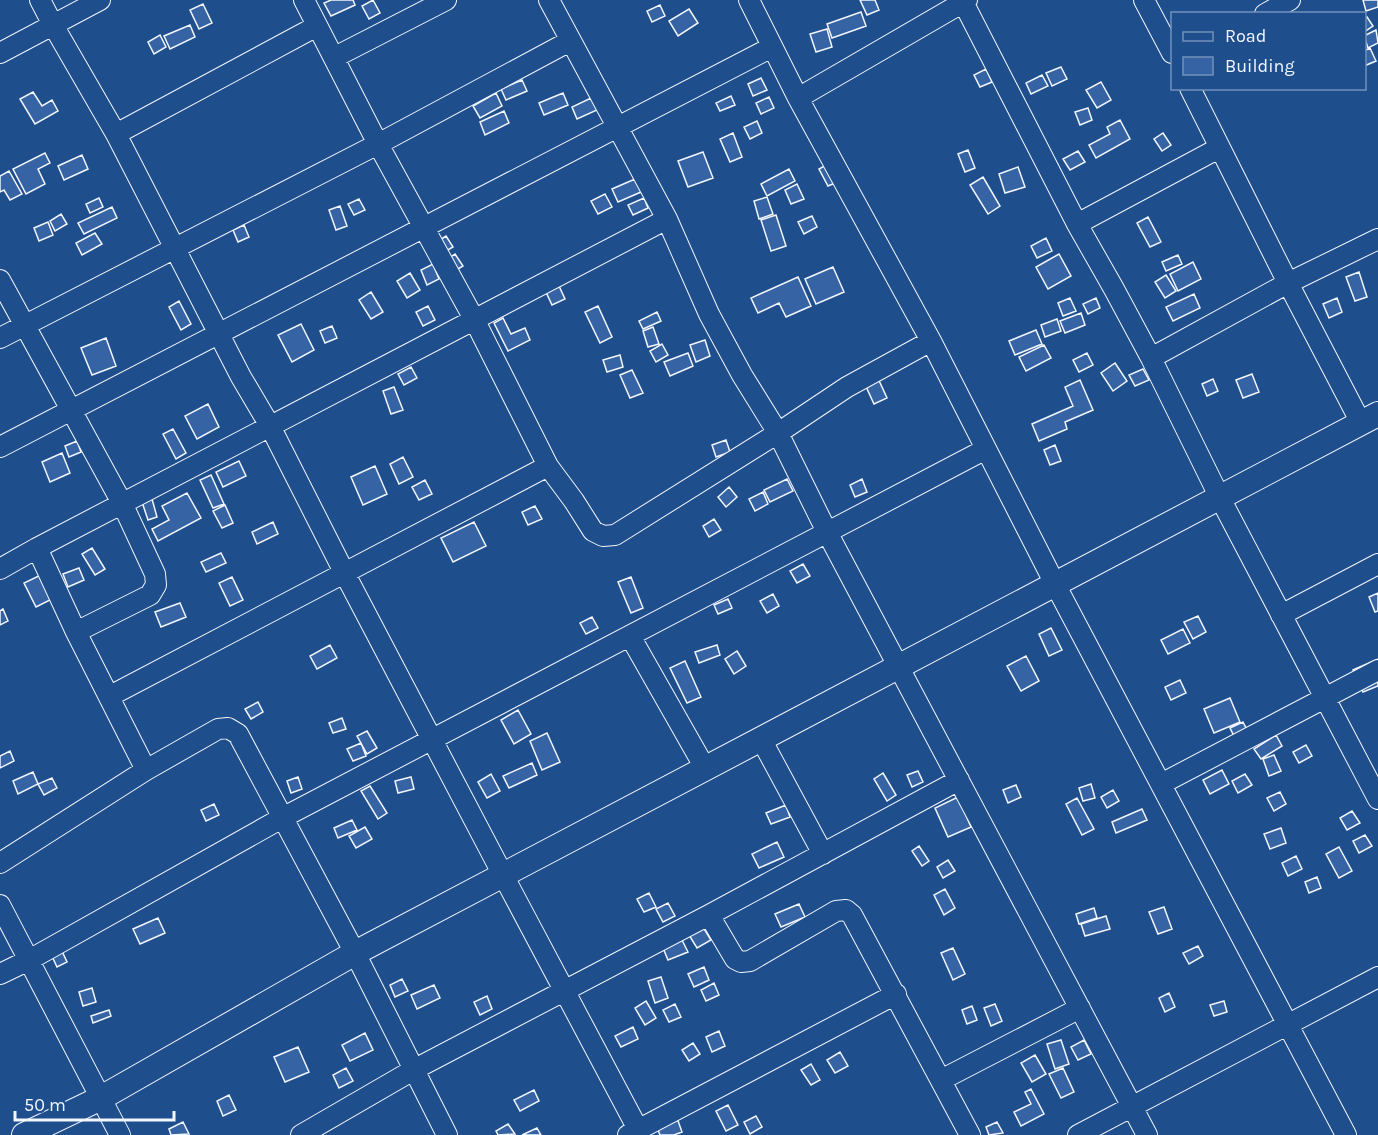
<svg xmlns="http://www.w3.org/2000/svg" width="1378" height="1135" font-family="Karla,sans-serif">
<rect width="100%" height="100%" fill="#1f4e8c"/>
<!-- building -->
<path fill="#3563a3" stroke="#f2f6ff" stroke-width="1.5" d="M331 0H353L355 5 331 16 324 3Z
M373 0 380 13 369 19 362 6Z
M860 0H875L879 10 867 15Z
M1363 0H1378V7L1366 11Z
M203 4 212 23 199 29 190 10Z
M660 5 665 16 652 22 647 11Z
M689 9 698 23 678 36 669 21Z
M861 12 866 26 832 38 827 24Z
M1367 17 1373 26 1364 32V18Z
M190 25 195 37 170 49 164 36Z
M827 29 832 47 816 52 810 34Z
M1376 30 1378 43 1368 48 1364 36Z
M160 35 166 47 154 54 148 42Z
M1370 48 1376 61 1364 66V51Z
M1061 67 1067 79 1052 86 1046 73Z
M986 69 992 82 980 87 974 75Z
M1042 75 1048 86 1031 94 1026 83Z
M761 78 767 90 753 96 748 84Z
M522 80 527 91 506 100 501 89Z
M1101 82 1111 100 1097 108 1086 90Z
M33 92 42 106 52 100 58 111 35 124 20 99Z
M496 93 502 106 480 118 473 106Z
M563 93 568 105 544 115 539 103Z
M731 96 735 105 720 111 716 103Z
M769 97 774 108 761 114 756 103Z
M591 98 597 110 577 119 572 107Z
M1088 108 1092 120 1080 125 1075 112Z
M504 111 509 123 485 135 480 122Z
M1120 120 1130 139 1096 158 1089 145 1110 134 1107 127Z
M757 121 762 133 750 139 744 127Z
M733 133 742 157 730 162 720 139Z
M1163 133 1171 145 1162 151 1154 139Z
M968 150 975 168 965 172 958 154Z
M1078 151 1085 162 1070 170 1063 159Z
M703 152 713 178 688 187 678 161Z
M45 153 50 163 38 169 45 184 26 194 13 169Z
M82 155 88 169 64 180 58 166Z
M826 165 835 183 828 186 819 169Z
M1018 167 1025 187 1005 193 999 174Z
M789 169 795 181 767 196 761 184Z
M9 171 22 194 10 200 4 190 0 192V176Z
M983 177 1000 206 988 214 970 185Z
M635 179 641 192 618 202 612 189Z
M797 184 804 199 791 204 785 190Z
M605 194 612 207 598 214 591 201Z
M767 197 773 214 759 219 754 201Z
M99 198 103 207 90 213 86 204Z
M644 198 648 208 633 215 628 205Z
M359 199 365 210 354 215 348 204Z
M340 206 347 226 336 230 329 210Z
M112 207 117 218 84 234 78 223Z
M61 214 67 224 55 231 50 221Z
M776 215 786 246 771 251 761 220Z
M812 216 817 227 804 234 798 222Z
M1148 217 1161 242 1150 247 1137 223Z
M48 222 53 235 39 241 34 228Z
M244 225 249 237 238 242 233 230Z
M95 233 102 244 82 255 76 243Z
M446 236 453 247 441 254 435 243Z
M1046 238 1052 251 1037 258 1031 246Z
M455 254 463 266 453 272 445 261Z
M1059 254 1071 276 1048 289 1036 267Z
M1178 255 1182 264 1166 271 1162 262Z
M1193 262 1201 279 1178 291 1170 274Z
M433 264 439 279 427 285 421 270Z
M833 267 844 292 816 304 805 279Z
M1359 272 1367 297 1355 301 1346 277Z
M410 273 420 290 407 298 397 281Z
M1166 275 1176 291 1165 298 1155 282Z
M798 277 811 306 786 317 779 303 758 313 751 298Z
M559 286 565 299 552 305 546 292Z
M371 292 383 312 371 319 359 300Z
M1194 294 1200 308 1173 321 1166 307Z
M1070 298 1076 311 1063 316 1058 303Z
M1096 298 1100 308 1088 314 1083 304Z
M1337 298 1342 312 1329 318 1323 304Z
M179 301 191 324 181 330 169 307Z
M428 306 435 320 423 326 416 312Z
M598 306 612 337 600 343 585 312Z
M657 312 661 321 643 329 639 321Z
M1081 313 1085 325 1065 333 1060 321Z
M503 318 511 334 525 328 530 340 508 351 494 323Z
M1057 319 1061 331 1045 337 1041 325Z
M301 324 314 350 292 362 278 335Z
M332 326 337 338 325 343 320 331Z
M653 327 659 344 648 347 643 331Z
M1036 330 1042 344 1015 355 1009 341Z
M106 338 116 366 92 375 81 348Z
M705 340 710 356 696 362 690 345Z
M662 344 668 355 656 362 650 351Z
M1044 345 1051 358 1026 371 1019 357Z
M688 353 693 366 670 376 664 362Z
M1087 353 1093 365 1079 372 1073 360Z
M620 355 623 367 607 372 603 360Z
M1115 363 1127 381 1113 391 1101 373Z
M411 367 417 378 404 385 398 374Z
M1143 369 1149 380 1135 386 1129 375Z
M632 370 643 393 630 398 620 375Z
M876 374 887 398 874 404 863 380Z
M1252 374 1259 392 1243 398 1236 380Z
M1213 379 1218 391 1207 396 1202 384Z
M1080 380 1093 410 1065 422 1067 429 1039 441 1032 424 1073 406 1065 387Z
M394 387 403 410 391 414 383 391Z
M208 404 219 427 197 439 185 416Z
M173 429 186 453 176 459 163 434Z
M726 440 730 452 716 457 712 445Z
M77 441 81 452 69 457 65 446Z
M1055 445 1061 461 1050 465 1044 450Z
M62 453 70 473 50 482 42 462Z
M403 457 413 477 399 484 390 464Z
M239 461 246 476 223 487 216 472Z
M375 466 387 494 363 505 351 477Z
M211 475 224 504 213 508 200 480Z
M787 479 793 491 770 502 764 490Z
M862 479 867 492 855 497 850 485Z
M425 480 432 494 419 500 412 487Z
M729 487 737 497 726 507 718 497Z
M763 492 768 504 755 511 749 499Z
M187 493 201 518 158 541 152 529 169 520 162 506Z
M152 499 157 517 148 520 142 502Z
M225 505 233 523 222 528 213 511Z
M535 506 542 519 528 525 522 512Z
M714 519 721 530 709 537 703 526Z
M273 522 278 534 257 544 252 532Z
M474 522 486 546 453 562 441 538Z
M92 548 105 569 95 575 82 554Z
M221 553 226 563 206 572 201 562Z
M803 564 810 576 797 583 790 571Z
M79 568 84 580 68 587 63 574Z
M49 571 60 595 36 607 24 583Z
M232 577 243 600 230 606 219 583Z
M631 577 643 608 631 613 618 582Z
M1378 593V611L1375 612 1369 597Z
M773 594 779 606 767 613 760 601Z
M728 599 732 608 718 614 714 605Z
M180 603 186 617 161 627 155 612Z
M3 609 8 621 0 625V611Z
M1198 616 1206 632 1193 639 1184 622Z
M592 617 598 628 586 634 580 623Z
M1051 628 1062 650 1049 656 1039 634Z
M1183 629 1190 643 1168 654 1161 640Z
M330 645 337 658 317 669 310 656Z
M717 645 720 655 699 663 695 652Z
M737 651 746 666 734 674 725 659Z
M1026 656 1039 681 1021 691 1007 666Z
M1378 659V686L1363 692 1353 670Z
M685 661 701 697 687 703 670 668Z
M1180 680 1186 693 1171 700 1165 687Z
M1230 698 1240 722 1214 733 1204 709Z
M258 702 263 712 251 719 245 709Z
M518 710 531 734 514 744 501 720Z
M342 718 346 729 333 733 329 723Z
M1243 722 1248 732 1235 738 1230 728Z
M367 731 377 748 367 754 357 736Z
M547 733 560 762 542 770 530 741Z
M1276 735 1282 746 1261 759 1254 749Z
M361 743 366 756 353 761 347 749Z
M1306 745 1312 756 1299 763 1293 752Z
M10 751 14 761 0 768V756Z
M1274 755 1281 771 1269 776 1263 759Z
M532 763 537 775 509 788 503 776Z
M1222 770 1229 784 1210 794 1203 780Z
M918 771 923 782 912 787 907 775Z
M33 772 38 784 18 794 13 781Z
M883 773 896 795 887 801 874 779Z
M491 774 500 791 487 798 478 782Z
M1245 774 1252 785 1238 793 1232 781Z
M298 777 302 789 291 793 287 781Z
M411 777 414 789 398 793 395 781Z
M52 778 57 788 44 795 38 784Z
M1091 784 1095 798 1083 801 1079 788Z
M1016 785 1021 797 1008 803 1003 790Z
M370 786 387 813 378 819 361 791Z
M1113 790 1119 801 1107 808 1101 797Z
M1280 792 1286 804 1274 811 1267 798Z
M958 797 971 827 948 837 935 808Z
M1077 798 1094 829 1082 835 1066 804Z
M214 804 219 815 206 821 201 810Z
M786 805 790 817 771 824 766 813Z
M1142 809 1147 820 1116 833 1112 822Z
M1352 811 1360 823 1347 830 1340 818Z
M352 820 357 830 338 838 334 828Z
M365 827 372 839 356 848 349 836Z
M1281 828 1286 843 1270 849 1264 834Z
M1365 835 1372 846 1359 853 1353 841Z
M777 842 784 857 759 868 752 854Z
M919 846 929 861 922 866 912 851Z
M1339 847 1352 871 1339 878 1326 854Z
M1296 856 1302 869 1288 876 1282 863Z
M948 860 955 871 943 878 937 867Z
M1317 877 1321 888 1309 893 1305 882Z
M945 889 955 908 944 915 934 895Z
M649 893 656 907 644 912 637 899Z
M668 903 675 916 663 922 656 909Z
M799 904 805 917 781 927 775 914Z
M1164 907 1172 929 1158 934 1149 912Z
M1094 908 1097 918 1079 924 1076 914Z
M1106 916 1110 929 1085 936 1081 924Z
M158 918 165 933 140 944 133 929Z
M703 927 711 940 697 948 689 935Z
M682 940 688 952 668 960 663 948Z
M1198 946 1203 956 1189 964 1183 953Z
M953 948 965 974 953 980 941 953Z
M61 949 67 962 57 967 51 954Z
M704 967 709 980 694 987 688 974Z
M661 977 668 998 655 1003 648 981Z
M402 979 408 991 395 997 390 985Z
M714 983 719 995 706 1001 701 990Z
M434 985 440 998 417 1009 411 995Z
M92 988 96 1002 83 1006 79 992Z
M1169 993 1175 1007 1165 1012 1159 998Z
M487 996 492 1009 480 1015 474 1002Z
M646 1001 656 1018 645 1025 635 1008Z
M1224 1001 1227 1012 1214 1016 1210 1005Z
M675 1004 681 1017 669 1022 663 1010Z
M995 1004 1002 1021 991 1026 984 1008Z
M972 1006 977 1020 967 1024 962 1010Z
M109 1010 111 1016 93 1023 91 1016Z
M633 1027 638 1039 621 1047 615 1036Z
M719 1031 725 1046 712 1052 706 1037Z
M365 1033 373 1050 350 1061 342 1045Z
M1061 1040 1069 1064 1055 1069 1047 1044Z
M1084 1040 1091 1054 1078 1060 1071 1047Z
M693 1043 700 1054 689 1061 682 1050Z
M298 1047 309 1072 285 1082 274 1057Z
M840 1052 848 1066 835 1073 827 1060Z
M1035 1055 1046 1074 1032 1082 1021 1063Z
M811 1064 820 1080 811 1085 801 1070Z
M346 1068 353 1081 339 1088 333 1075Z
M1063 1068 1074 1092 1061 1098 1049 1074Z
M1031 1089 1044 1114 1021 1126 1014 1112 1031 1104 1025 1092Z
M534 1090 539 1101 520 1111 514 1100Z
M229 1095 236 1110 223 1116 217 1101Z
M728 1105 738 1125 726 1131 716 1111Z
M756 1116 762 1127 750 1134 744 1122Z
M677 1118 682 1132 674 1135H660L656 1125Z
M183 1122 189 1134 171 1135 169 1129Z
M997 1122 1003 1133 989 1135 986 1127Z
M508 1124 515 1134 498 1135 496 1131Z
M537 1128 541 1135H522Z"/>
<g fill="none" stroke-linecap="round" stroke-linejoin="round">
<defs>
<path id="minor" d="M40 0 53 25 116 134 241 377 270 426 344 572 503 875 641 1135
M304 0 378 144 474 319 548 466 574 501 593 531 603 536 615 535 778 433 847 387 931 341
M549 0 667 219 709 314 742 375 778 433 827 532 1147 1135
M749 0 798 98 931 341 1055 584 1346 1135
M962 0 1077 224 1114 289 1151 358 1220 498 1378 799
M1144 0 1172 53
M1265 14 1290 0
M0 53 100 0
M335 57 446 0
M1190 88 1288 283 1361 423
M798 98 967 0
M116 134 317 26
M1077 224 1219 148
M0 280 122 503 155 574 156 585 150 595 76 632
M0 338 378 144 570 41
M1151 358 1288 283 1378 239
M0 447 772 47
M37 548 76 632 146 770
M0 569 37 548 667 219
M1281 615 1378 564
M630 636 705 768
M110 696 548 466
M761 739 823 854
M1161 784 1378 670
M0 863 146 770 218 729 228 728 238 734 355 953 447 1135
M0 905 120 1135
M709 915 735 959 741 962 750 961 836 911 846 910 852 915 970 1135
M0 974 29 960 282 818 986 449
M941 1080 1080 1008
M301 1135 415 1069 709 915 959 780
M628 1135 896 994
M1078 1135 1378 977"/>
<path id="tertiary" d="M24 1135 101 1098 355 953 1378 414"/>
</defs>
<!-- minor casing -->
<use href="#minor" stroke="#f2f6ff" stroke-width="22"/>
<!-- tertiary casing -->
<use href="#tertiary" stroke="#f2f6ff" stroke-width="26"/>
<!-- minor -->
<use href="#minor" stroke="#1f4e8c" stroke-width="20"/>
<!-- tertiary -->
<use href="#tertiary" stroke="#1f4e8c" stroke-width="24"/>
</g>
<!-- legend -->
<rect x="1171" y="12" width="195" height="78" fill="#1f4e8c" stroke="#7391ba" stroke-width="1.5"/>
<rect x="1183" y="32" width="30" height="9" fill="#1f4e8c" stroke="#7391ba" stroke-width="1.5"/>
<text x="1225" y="42" font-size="18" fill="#f2f6ff">Road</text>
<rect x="1183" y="57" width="30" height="18" fill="#3563a3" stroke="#7391ba" stroke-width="1.5"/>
<text x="1225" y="72" font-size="18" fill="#f2f6ff">Building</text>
<!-- scale -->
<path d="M15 1111v9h159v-9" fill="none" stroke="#f2f6ff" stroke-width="3"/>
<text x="24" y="1111" font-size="18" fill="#f2f6ff" stroke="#1f4e8c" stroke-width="4.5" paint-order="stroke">50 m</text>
</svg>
